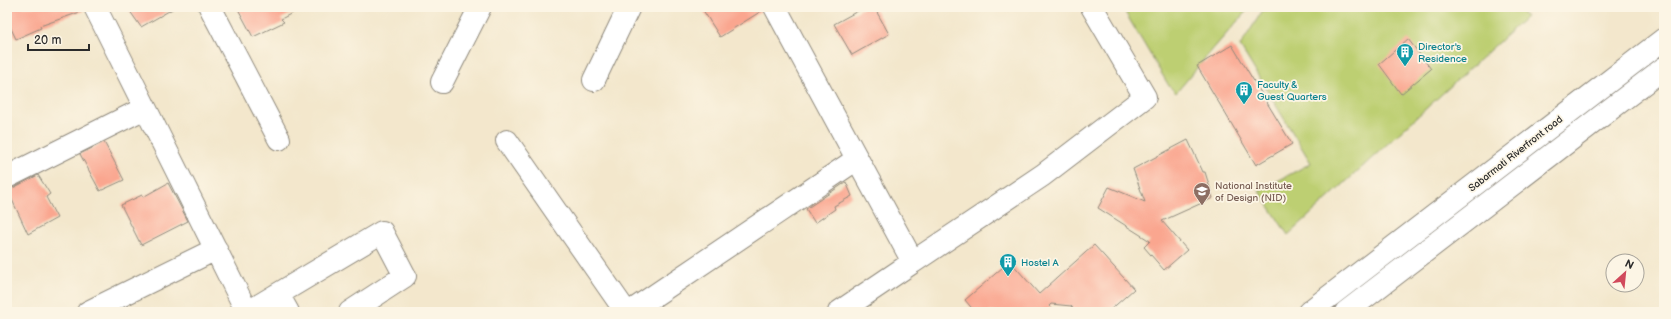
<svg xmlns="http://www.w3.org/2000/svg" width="1671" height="319" font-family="'Balsamiq Sans',sans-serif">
<rect width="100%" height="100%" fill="#fcf5e5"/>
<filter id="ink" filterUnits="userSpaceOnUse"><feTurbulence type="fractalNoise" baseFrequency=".025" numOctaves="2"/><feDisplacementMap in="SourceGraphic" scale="8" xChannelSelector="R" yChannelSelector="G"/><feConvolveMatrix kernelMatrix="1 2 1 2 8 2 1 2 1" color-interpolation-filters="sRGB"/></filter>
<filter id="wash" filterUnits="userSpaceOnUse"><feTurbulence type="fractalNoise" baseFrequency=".012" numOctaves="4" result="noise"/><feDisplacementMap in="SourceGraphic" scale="16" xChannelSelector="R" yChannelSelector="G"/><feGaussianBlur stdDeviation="0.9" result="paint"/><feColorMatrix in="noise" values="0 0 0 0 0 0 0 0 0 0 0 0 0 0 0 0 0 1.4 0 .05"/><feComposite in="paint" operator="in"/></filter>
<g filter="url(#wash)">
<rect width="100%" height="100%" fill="#f3e7cc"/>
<!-- green -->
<path fill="#bdcf72" stroke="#747d4e" d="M1122 7H1250L1213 49 1176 93 1169 86Z
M1301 7H1518L1526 17 1288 235 1259 191 1311 163 1240 46 1263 10Z"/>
<g id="blocks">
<!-- building -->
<path fill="#faa68f" d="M7 7H83V11L40 26 41 28 16 39 7 20Z
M127 7H176L141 27Z
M237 7H304L281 19 284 22 253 37Z
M701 7H763V10L720 37Z
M865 7H874L889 34 852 55 834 24Z
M1408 39 1431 69 1401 94 1379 64Z
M1232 45 1292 144 1256 165 1197 66Z
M1188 140 1203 172H1205L1213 198 1162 221 1187 250 1164 270 1144 247 1150 241 1098 208 1109 187 1145 202 1133 169Z
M104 142 124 180 100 191 80 154Z
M38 175 50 194 46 197 57 218 28 234 7 189 13 188Z
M846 182 852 196 834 206 835 209 815 223 806 209Z
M168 183 188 221 141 245 121 205 142 195 143 197Z
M1094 245 1134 289 1108 312H1076L1071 306 1051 304 1049 306 1055 312H975L965 300 1010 261 1039 294Z"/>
</g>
</g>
<g filter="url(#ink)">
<use href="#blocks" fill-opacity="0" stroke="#8f897c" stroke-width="1"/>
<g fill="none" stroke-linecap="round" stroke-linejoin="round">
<defs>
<path id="minor" d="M95 7 247 312
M210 7 279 139
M775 7 913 262 839 312
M594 80 629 7
M442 82 480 7
M507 141 626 312
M7 177 145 108
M913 262 1043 175 1145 97 1092 7
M278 294 288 312
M88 312 216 249
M248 312 382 232 405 276 350 312
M630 312 857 159
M1309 312 1664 39
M1346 312 1664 68"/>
</defs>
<!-- minor casing -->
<use href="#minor" stroke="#8f897c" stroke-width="24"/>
<!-- minor -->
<use href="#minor" stroke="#fff" stroke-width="22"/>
</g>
</g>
<!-- icons -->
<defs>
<symbol id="building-pin" viewBox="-11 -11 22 30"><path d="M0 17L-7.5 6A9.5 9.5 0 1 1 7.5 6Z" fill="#0f9aa8" stroke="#fcf5e5"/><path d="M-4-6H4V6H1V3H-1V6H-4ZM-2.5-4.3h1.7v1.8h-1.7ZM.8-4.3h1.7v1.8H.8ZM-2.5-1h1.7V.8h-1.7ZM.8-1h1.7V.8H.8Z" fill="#fff"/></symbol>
<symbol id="university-pin" viewBox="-11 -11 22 30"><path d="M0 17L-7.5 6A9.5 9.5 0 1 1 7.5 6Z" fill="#8d6e63" stroke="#fcf5e5"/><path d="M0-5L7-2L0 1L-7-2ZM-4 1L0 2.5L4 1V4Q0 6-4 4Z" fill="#fff"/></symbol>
</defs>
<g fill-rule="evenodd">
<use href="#building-pin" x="1395" y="42" width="20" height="27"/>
<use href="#building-pin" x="1234" y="80" width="20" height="27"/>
<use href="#university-pin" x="1192" y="181" width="20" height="27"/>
<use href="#building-pin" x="998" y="252" width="20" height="27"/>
</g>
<g text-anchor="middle" stroke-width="3.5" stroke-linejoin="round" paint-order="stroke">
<!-- culture labels -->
<g font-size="10" fill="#0d838f" stroke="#fcf5e5" text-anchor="start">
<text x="1418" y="50">Director's<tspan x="1418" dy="12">Residence</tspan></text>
<text x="1257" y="88">Faculty &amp;<tspan x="1257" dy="12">Guest Quarters</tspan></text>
<text x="1021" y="266">Hostel A</text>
</g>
<!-- street labels -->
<g font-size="10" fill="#2b2b2b" stroke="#fcf5e5">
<text transform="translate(1515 153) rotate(-38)" y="4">Sabarmati Riverfront road</text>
</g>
<!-- education labels -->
<g font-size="10" fill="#785e54" stroke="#fcf5e5" text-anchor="start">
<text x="1215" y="189">National Institute<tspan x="1215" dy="12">of Design (NID)</tspan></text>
</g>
</g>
<!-- margin -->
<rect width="1671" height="319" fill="none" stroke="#fcf5e5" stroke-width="24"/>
<!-- north arrow -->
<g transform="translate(1625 273) rotate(27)"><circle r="19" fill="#fcf5e5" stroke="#a8a49b"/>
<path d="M0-3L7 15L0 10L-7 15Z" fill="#d1495b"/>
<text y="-6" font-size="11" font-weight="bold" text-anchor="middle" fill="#2b2b2b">N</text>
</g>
<!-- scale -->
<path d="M28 44v6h61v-6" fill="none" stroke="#2b2b2b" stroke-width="2"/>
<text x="34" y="44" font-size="12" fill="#2b2b2b" stroke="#fcf5e5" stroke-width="3" paint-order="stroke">20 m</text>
</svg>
